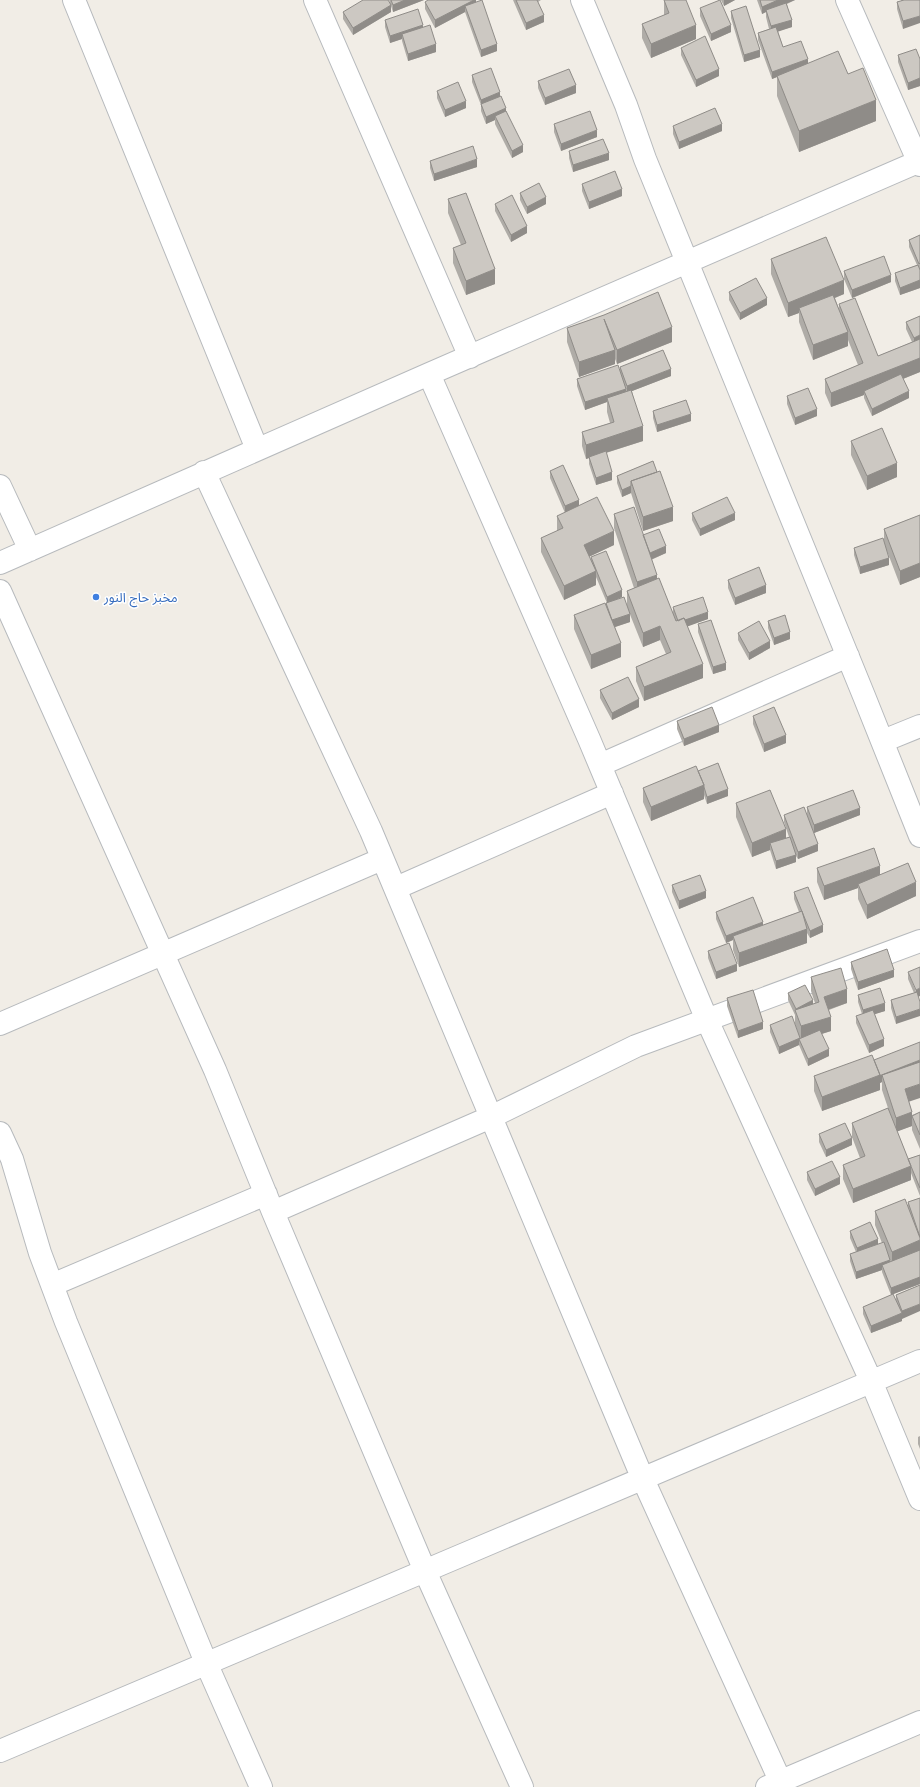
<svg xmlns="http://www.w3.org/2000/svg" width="920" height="1787" font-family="Arial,'Noto Sans Arabic',sans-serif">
<rect width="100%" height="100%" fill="#f1ede6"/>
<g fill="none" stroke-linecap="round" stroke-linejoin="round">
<defs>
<path id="street" d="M74 0 257 449
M315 0 470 357
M582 0 626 105 645 159 864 696 920 836
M847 0 920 165
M429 374 589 739 707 1020 871 1381 920 1499
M204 472 371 831 642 1477 783 1787
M0 486 30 550
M0 563 429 374 920 161
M0 591 215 1070 273 1212 425 1571 522 1787
M883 741 920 726
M600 765 848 656
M396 888 612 793
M0 1024 382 859
M0 1133 12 1159 40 1253 66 1322 207 1665 261 1787
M273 1212 491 1117 636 1046 920 941
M52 1285 266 1194
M0 1751C308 1623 612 1489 920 1361
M767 1787 920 1722"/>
</defs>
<!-- street casing -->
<use href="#street" stroke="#b7babd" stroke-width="24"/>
<!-- street -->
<use href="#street" stroke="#fff" stroke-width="22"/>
</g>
<!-- wall -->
<path fill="#afaca7" d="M389 0H424L393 12 391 6V12L353 35 343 19V12L390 3Z
M476 0V2L497 51 481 57 465 12 435 28 425 9V2Z
M513 0H541L538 2 544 22 526 30Z
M664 0 696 39 651 58 642 38V24L664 15Z
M721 0H735L724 6Z
M757 0H795L787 4 792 27 778 31 783 47 808 63 848 74 876 121 799 152 777 96V77L772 79 758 40V33L769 29 766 17V12L762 14Z
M901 0H920L903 29 897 9V2L901 1Z
M700 8 731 32 711 41 700 16Z
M731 11 760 57 744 62 731 18Z
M385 20 423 27 436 52 408 61 402 41V39L390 43 385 27Z
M681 48 719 76 696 87 681 55Z
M898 55 920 59V86L908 90 898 62Z
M472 75 500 96 523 152 512 158 495 124V120L486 124 481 111V105L472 82Z
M538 81 576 93 545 105 538 88Z
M437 91 466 108 445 117 437 98Z
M554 124 597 137 561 151 554 132Z
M673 126 722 131 679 149 673 134Z
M569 151 609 160 573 172 569 158Z
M430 161 477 167 434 181 430 168Z
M582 184 622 196 589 209 582 191Z
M520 193 546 204 527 214 520 200Z
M448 199 495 284 466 295 453 263V248L461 245 448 213Z
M495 204 527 233 511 242 495 211Z
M920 235V288L900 295 895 281V273L917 265 909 247V240Z
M771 259 844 294 835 298 839 309V304L878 356 912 342 906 329V322L920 316V372L903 379 909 398 872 416 864 398V395L831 407 825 393V379L858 365 848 340V346L813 360 799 322V313L788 317 771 274Z
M844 271 891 282 852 298 844 279Z
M729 292 767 305 740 320 729 300Z
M604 315 672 342 617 364 615 359V364L579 377 567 342V328Z
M620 367 671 376 632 391 643 441 606 453 612 480 596 485 589 464V458L586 459 582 446V432L610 423 607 412V402L585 410 577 386V379L620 370Z
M787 396 817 416 795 425 787 404Z
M653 411 691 421 657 432 653 418Z
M851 441 897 477 867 490 851 455Z
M653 461 673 521 643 531 631 493 622 497 617 483V476Z
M550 471 579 506 614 545 589 557 591 560V557L622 597 613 601 627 605V591L634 588 614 528V514L643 535 666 553 651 560 657 579 673 613V607L708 619 687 626 703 678 644 701 636 681V667L666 654 660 640 643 647 627 607 630 622 615 627 621 657 591 669 574 629V615L606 606V603H607L596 577V585L564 600 541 552V538L557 531V516L565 513 550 478Z
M692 513 735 520 700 536 692 520Z
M920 515V577L900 585 887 551 889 565 860 574 854 555V548L884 541V529Z
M728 580 766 593 735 605 728 588Z
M768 621 790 639 774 645 768 628Z
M698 624 726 670 713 674 698 632Z
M738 633 770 648 749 660 738 640Z
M600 690 639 707 612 720 600 698Z
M753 716 786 743 764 752 753 724Z
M677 721 719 732 684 746 677 729Z
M698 771 728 796 707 804 704 795V799L651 821 643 802V788Z
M736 803 786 838 789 837 784 822V815L807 814V807L860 815 814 833 818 851 798 859 796 856V862L776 869 770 850 752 857 736 817Z
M817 868 880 875 916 896 867 919 858 899V888L824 900 817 882Z
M672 885 706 898 679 909 672 892Z
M794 892 823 932 810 938 807 933V943L739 967 733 950V940L726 943 716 919V912L763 925 799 912 794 899Z
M708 951 737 971 716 979 708 958Z
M851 962 894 977 858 990 851 969Z
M908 972 918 996 896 1024 891 1008V1000L914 993 908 979Z
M811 977 847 1003 829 1010 831 1031 822 1034 829 1056 808 1066 799 1045 779 1054 770 1032V1025L798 1033 795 1024V1015L788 1000V993L813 1004 815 1003 811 991Z
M858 995 885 1011 874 1014 884 1046 869 1053 856 1023V1016L862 1014 858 1002Z
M727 998 763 1029 738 1038 727 1006Z
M874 1060 909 1102 912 1115 920 1112V1149L912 1130V1126L897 1131 908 1159 920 1155V1196L911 1173V1180L853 1203 843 1179V1165L860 1158 852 1137V1123L888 1108 882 1090V1082L880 1083V1090L822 1111 814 1091V1076Z
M819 1134 852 1145 826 1157 819 1142Z
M807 1172 840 1184 815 1196 807 1180Z
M920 1198V1284L893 1294 896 1300V1295L920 1285 902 1319V1316V1321L871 1333 863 1314V1307L891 1295 882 1272V1270L856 1279 850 1261V1254L856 1252 850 1238V1231L878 1244 882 1243 875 1225V1211L908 1207V1202Z
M920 1436V1449L918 1444V1437Z"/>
<!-- shaded-wall -->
<path fill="#8f8c88" d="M405 0H424L393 12V5Z
M474 0H476V6H465V12L435 28V20Z
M724 0H735L724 6Z
M778 0H795L766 12V10V12L762 14V7Z
M391 5V12L353 35V28Z
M544 15V22L526 30V23Z
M920 16V23L903 29V21Z
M792 20V27L771 34V26Z
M423 25V32L402 34V39L390 43V36Z
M696 25V39L651 58V44Z
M731 25V32L711 41V34Z
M436 44V52L408 61V54Z
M497 44V51L481 57V50Z
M760 50V57L744 62V55Z
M808 59V66L777 76V77L772 79V72Z
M719 69V76L696 87V80Z
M920 78V86L908 90V83Z
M576 85V93L545 105V98Z
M500 92V99L481 107V100Z
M876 100V121L799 152V131Z
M466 101V108L445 117V110Z
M506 108V116H495V120L486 124V117Z
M722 124V131L679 149V142Z
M597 130V137L561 151V144Z
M523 145V152L512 158V151Z
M609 153V160L573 172V165Z
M477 159V167L434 181V174Z
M622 189V196L589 209V202Z
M546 197V204L527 214V207Z
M527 226V233L511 242V235Z
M495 269V284L466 295V281Z
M891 275V282L852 298V290Z
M844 280V294L800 312 799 308V313L788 317V303Z
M920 280V288L900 295V288Z
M767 298V305L740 320V313Z
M672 327V342L617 364V350Z
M848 332V346L813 360V345Z
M920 335V343L914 345V338Z
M615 350V364L579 377V362Z
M920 358V372L865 394 864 391V395L831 407V393Z
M671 369V376L627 393V386Z
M626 389V396L607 398V402L585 410V402Z
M909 391V398L872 416V409Z
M817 409V416L795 425V418Z
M691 414V421L657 432V425Z
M643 426V441L586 459V445Z
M897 463V477L867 490V476Z
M612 472V480L596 485V478Z
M631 486V493L622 497V490Z
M579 500V508L565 513V506Z
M673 507V521L643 531V517Z
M735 513V520L700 536V529Z
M614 531V545L584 559V545Z
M666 546V553L650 560V553Z
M889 558V565L860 574V567Z
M920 563V577L900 585V571Z
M596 571V585L564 600V586Z
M657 575V589L637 596V582Z
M766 585V593L735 605V598Z
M622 590V597L607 604V597Z
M708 612V619L678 630V622Z
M630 614V622L612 628V620Z
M660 626V640L643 647V633Z
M790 632V639L774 645V638Z
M770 641V648L749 660V653Z
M621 643V657L591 669V655Z
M726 663V670L713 674V667Z
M703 664V678L644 701V687Z
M639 699V707L612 720V713Z
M719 725V732L684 746V739Z
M786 735V743L764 752V744Z
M704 785V799L651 821V807Z
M728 789V796L707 804V797Z
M860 808V815L814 833V825Z
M786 829V843H770V850L752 857V843Z
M818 844V851L798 859V852Z
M796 855V862L776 869V861Z
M880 866V881L858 884V888L824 900V886Z
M916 882V896L867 919V905Z
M706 891V898L679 909V901Z
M763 922V929L733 936V940L726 943V936Z
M823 925V932L810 938V931Z
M807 929V943L739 967V953Z
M737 964V971L716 979V972Z
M894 970V977L858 990V982Z
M920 988V996L916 998V990Z
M847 989V1003L824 1011V997Z
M813 1000V1008L796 1011V1009Z
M885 1003V1011L863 1018V1010Z
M920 1009V1016L896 1024V1017Z
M831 1017V1031L801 1040V1026Z
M763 1022V1029L738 1038V1031Z
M800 1038V1042L799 1039V1045L779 1054V1047Z
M884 1039V1046L869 1053V1045Z
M829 1049V1056L808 1066V1059Z
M920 1060V1067L882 1075V1082L880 1083V1090L822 1111V1097Z
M920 1084V1098L905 1103V1089Z
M912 1112V1126L896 1132V1118Z
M852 1138V1145L826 1157V1150Z
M911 1166V1180L853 1203V1189Z
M840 1177V1184L815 1196V1189Z
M878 1239V1246L857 1255V1248Z
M920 1240V1254L892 1266V1252Z
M890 1260V1267L882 1265V1270L856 1279V1272Z
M920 1277V1284L891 1295V1288Z
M920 1304V1311L902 1319V1311Z
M902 1313V1321L871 1333V1326Z"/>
<!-- building -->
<path fill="#ccc8c2" stroke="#8f8c88" d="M363 0H388L391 5 353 28 343 12Z
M391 0H405L393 5Z
M428 0H474L435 20 425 2Z
M482 0 497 44 481 50 465 6Z
M516 0H537L544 15 526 23Z
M664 0H686L696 25 651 44 642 24 669 13Z
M720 0 731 25 711 34 700 8Z
M760 0H778L762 7Z
M904 0H920V16L903 21 897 2Z
M786 3 792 20 771 26 766 10Z
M746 6 760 50 744 55 731 11Z
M418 9 423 25 390 36 385 20Z
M430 25 436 44 408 54 402 34Z
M776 27 783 47 801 41 808 59 772 72 758 33Z
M705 36 719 69 696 80 681 48Z
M916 49 920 59V78L908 83 898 55Z
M838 51 848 74 863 68 876 100 799 131 777 76Z
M491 68 500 92 481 100 472 75Z
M569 69 576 85 545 98 538 81Z
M458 82 466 101 445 110 437 91Z
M501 96 506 108 486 117 481 104Z
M715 108 722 124 679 142 673 126Z
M506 111 523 145 512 151 495 116Z
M590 111 597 130 561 144 554 124Z
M603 139 609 153 573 165 569 151Z
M473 146 477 159 434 174 430 161Z
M615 171 622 189 589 202 582 184Z
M539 183 546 197 527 207 520 193Z
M466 193 495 269 466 281 453 248 466 243 448 199Z
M512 195 527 226 511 235 495 204Z
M920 235V263L919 264 909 240Z
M826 237 844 280 788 303 771 259Z
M884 256 891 275 852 290 844 271Z
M918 265 920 270V280L900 288 895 273Z
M756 278 767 298 740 313 729 292Z
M658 292 672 327 617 350 604 319 615 350 579 362 567 328 604 315Z
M833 295 848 332 813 345 799 308Z
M855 298 878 356 920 339V358L831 393 825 379 863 363 839 304Z
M920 316V335L914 338 906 322Z
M663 350 671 369 627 386 620 367Z
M618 365 626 389 585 402 577 379Z
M901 374 909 391 872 409 864 391Z
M808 388 817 409 795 418 787 396Z
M631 390 643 426 586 445 582 432 614 422 607 398Z
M686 400 691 414 657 425 653 411Z
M882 428 897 463 867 476 851 441Z
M606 451 612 472 596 478 589 457Z
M653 461 657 472 631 481V486L622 490 617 476Z
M563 465 579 500 565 506 550 471Z
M660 471 673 507 643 517 631 481Z
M597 497 614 531 584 545 596 571 564 586 541 538 563 528 557 516Z
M727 497 735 513 700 529 692 513Z
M634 507 657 575 637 582 614 514Z
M920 515V563L900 571 884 529Z
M659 529 666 546 650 553 643 535Z
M883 538 889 558 860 567 854 548Z
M606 551 622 590 607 597 591 557Z
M759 567 766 585 735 598 728 580Z
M659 578 676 621 684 618 703 664 644 687 636 667 671 652 660 626 643 633 627 591Z
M624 597 630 614 612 620 606 603Z
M703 597 708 612 685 620 684 618 678 621 673 607Z
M605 603 621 643 591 655 574 615Z
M785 615 790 632 774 638 768 621Z
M711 620 726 663 713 667 698 624Z
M759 621 770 641 749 653 738 633Z
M628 677 639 699 612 713 600 690Z
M712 707 719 725 684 739 677 721Z
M774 707 786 735 764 744 753 716Z
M718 763 728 789 707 797 704 787V785L698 771Z
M696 766 704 785 651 807 643 788Z
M770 790 786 829 752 843 736 803Z
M853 790 860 808 814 825 807 807Z
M804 807 818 844 798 852 784 815Z
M790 837 796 855 776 861 770 843Z
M874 848 880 866 824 886 817 868Z
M908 863 916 882 867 905 858 884Z
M700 875 706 891 679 901 672 885Z
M808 887 823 925 810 931 794 892Z
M753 897 763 922 726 936 716 912Z
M802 911 807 929 739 953 733 936Z
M729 943 737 964 716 972 708 951Z
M887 949 894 970 858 982 851 962Z
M920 967V988L916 990 908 972Z
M841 968 847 989 824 997 831 1017 801 1026 795 1010 819 1002 811 977Z
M805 985 813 1000 796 1009 788 993Z
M880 988 885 1003 863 1010 858 995Z
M753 990 763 1022 738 1031 727 998Z
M917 992 920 1002V1009L896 1017 891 1000Z
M873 1010 884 1039 869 1045 856 1016Z
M792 1016 800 1038 779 1047 770 1025Z
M820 1030 829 1049 808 1059 799 1039Z
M920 1042V1060L879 1076 880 1075 874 1060Z
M872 1055 880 1075 822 1097 814 1076Z
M920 1062V1084L905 1089 912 1112 896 1118 882 1075Z
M888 1108 911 1166 853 1189 843 1165 865 1156 852 1123Z
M920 1112V1135L912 1116Z
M845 1123 852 1138 826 1150 819 1134Z
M920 1155V1188L908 1159Z
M832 1161 840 1177 815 1189 807 1172Z
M920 1198V1237L908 1202Z
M905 1199 920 1238V1240L892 1252 875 1211Z
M870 1222 878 1239 857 1248 850 1231Z
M884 1242 890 1260 856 1272 850 1254Z
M920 1250V1277L891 1288 882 1265Z
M920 1285V1304L902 1311 896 1295Z
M893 1294 902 1313 871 1326 863 1307Z"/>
<!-- markers -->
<circle fill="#3f7fe0" stroke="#fff" stroke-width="1.5" cx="96" cy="597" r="4"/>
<g text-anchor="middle" stroke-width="3" stroke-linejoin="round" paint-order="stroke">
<!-- shop labels -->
<g font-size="13" fill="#366cbe" stroke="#fff" text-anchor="start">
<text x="104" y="602">مخبز حاج النور</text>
</g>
</g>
</svg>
